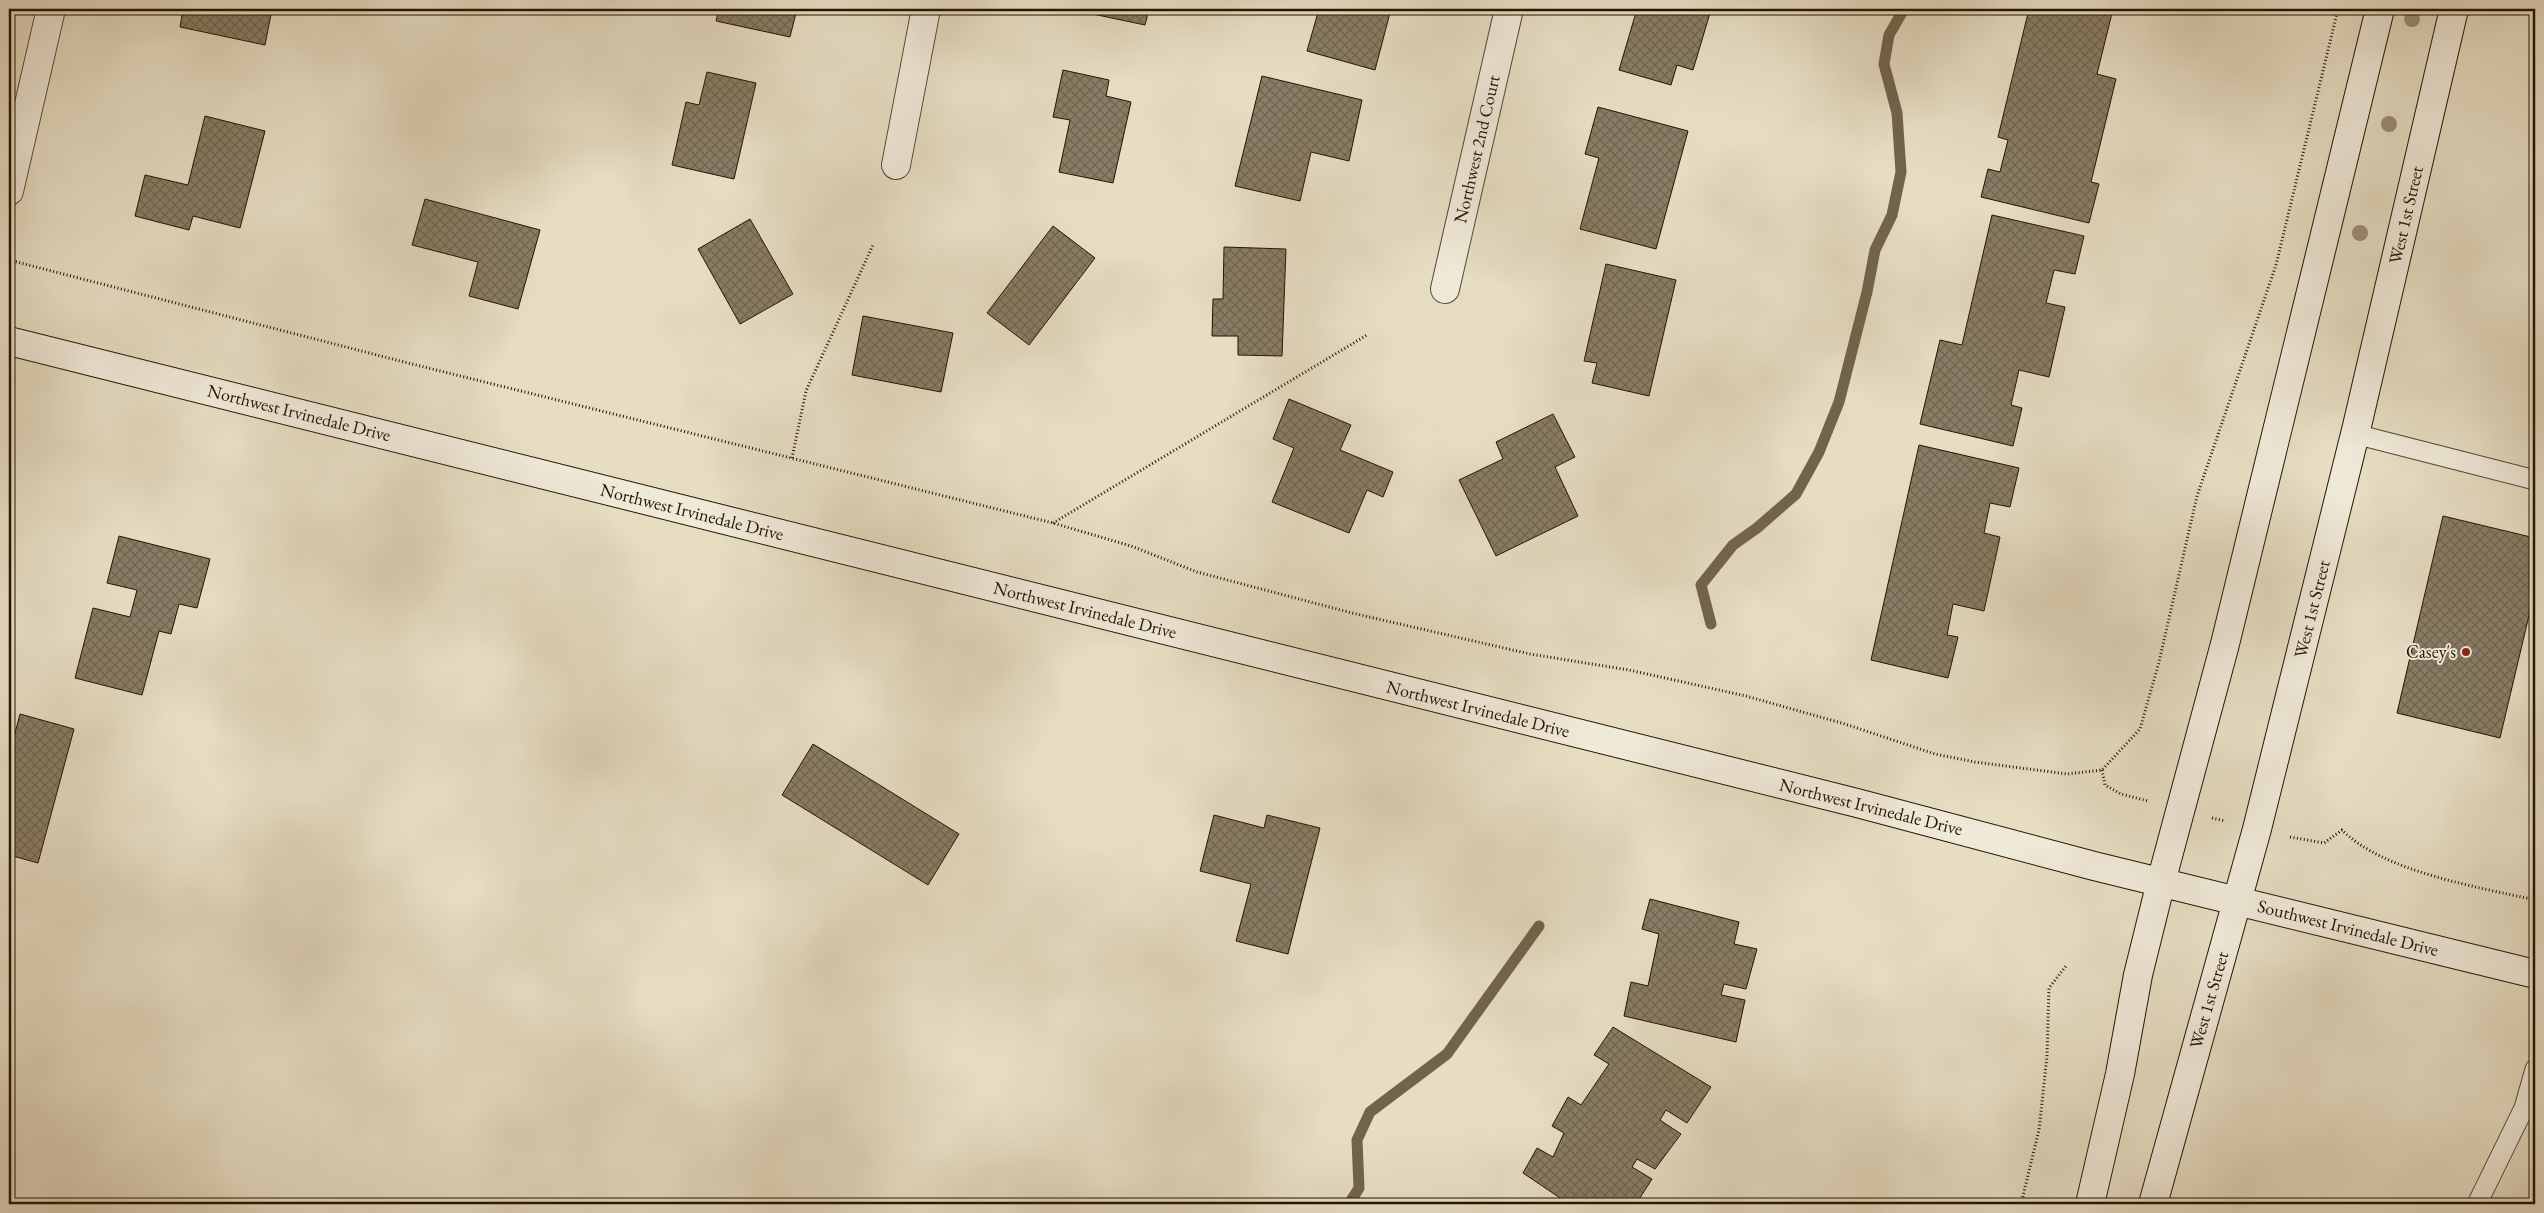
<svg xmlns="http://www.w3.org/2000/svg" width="2544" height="1213" font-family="'EB Garamond',serif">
<defs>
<pattern id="building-cross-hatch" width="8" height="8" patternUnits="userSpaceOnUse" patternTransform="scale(1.25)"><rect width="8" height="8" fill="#897d65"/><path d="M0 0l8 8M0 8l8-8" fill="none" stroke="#706551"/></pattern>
</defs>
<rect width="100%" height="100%" fill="#e6ddc3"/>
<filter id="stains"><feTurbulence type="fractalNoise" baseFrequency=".004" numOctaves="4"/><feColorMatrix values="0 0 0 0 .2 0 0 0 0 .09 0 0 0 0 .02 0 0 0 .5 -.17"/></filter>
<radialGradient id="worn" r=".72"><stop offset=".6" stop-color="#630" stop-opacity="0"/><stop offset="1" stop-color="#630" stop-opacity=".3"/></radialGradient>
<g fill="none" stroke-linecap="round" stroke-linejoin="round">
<!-- stream -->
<path stroke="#71644d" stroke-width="11" d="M1711 624 1701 585 1733 545 1757 528 1796 494 1819 452 1839 402 1867 292 1875 250 1892 215 1901 172 1897 113 1884 64 1889 35 1904 9
M1349 1204 1359 1188 1357 1140 1370 1112 1447 1054 1539 926"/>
</g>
<!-- building -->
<path fill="url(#building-cross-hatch)" stroke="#251400" d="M183 9H272L265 45 180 27Z
M719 9H797L790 37 716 21Z
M1069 9H1149L1145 25Z
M1319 9H1391L1375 70 1307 51Z
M1637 9H1696L1710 13 1693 70 1677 65 1671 85 1619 70Z
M2029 9H2113L2097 74 2116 79 2091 182 2099 184 2089 223 1981 197 1988 169 2000 172 2008 140 1998 137Z
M1063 70 1109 80 1106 96 1131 102 1113 183 1059 172 1070 120 1053 117Z
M707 72 756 83 734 179 672 165 686 102 699 105Z
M1262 76 1362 100 1349 161 1311 152 1300 201 1235 186Z
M1598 107 1688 131 1656 249 1580 229 1599 158 1585 154Z
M205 116 265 131 240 228 193 216 189 230 135 216 145 175 188 185Z
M425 199 540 230 518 309 469 296 478 262 412 245Z
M1992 215 2084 236 2075 274 2054 270 2046 303 2065 307 2049 377 2019 370 2011 405 2022 408 2013 446 1920 424 1940 340 1962 345Z
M750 219 793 294 740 324 698 249Z
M1053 226 1095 258 1029 345 987 313Z
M1224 247 1286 249 1282 356 1238 355V336H1212L1213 299H1223Z
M1606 264 1676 280 1649 396 1592 383 1597 363 1584 361Z
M863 316 953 333 941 392 852 375Z
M1289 399 1351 425 1340 450 1393 472 1383 497 1367 490 1349 533 1272 502 1294 448 1273 439Z
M1553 414 1575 457 1555 467 1578 516 1496 556 1459 480 1503 459 1496 442Z
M1919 445 2019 468 2010 507 1990 503 1984 533 2000 537 1984 611 1953 604 1947 635 1958 637 1948 678 1871 660Z
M2443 516 2535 538V590L2500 738 2397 713Z
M119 536 210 559 197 608 179 604 171 634 159 631 142 695 75 678 93 608 130 617 137 590 107 583Z
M20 714 74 729 38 863 9 855V756Z
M813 744 959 834 928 885 782 795Z
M1214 815 1264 828 1267 815 1320 828 1288 954 1236 941 1251 884 1200 871Z
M1650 899 1739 922 1734 944 1757 949 1746 989 1724 984 1721 995 1745 1000 1736 1042 1624 1016 1631 982 1648 986 1659 934 1642 929Z
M1613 1027 1711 1087 1687 1123 1666 1110 1660 1120 1681 1134 1655 1169 1637 1159 1632 1167 1652 1179 1636 1204H1569L1523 1173 1537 1148 1553 1157 1564 1133 1552 1126 1568 1097 1581 1105 1609 1064 1594 1055Z"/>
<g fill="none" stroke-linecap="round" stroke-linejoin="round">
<defs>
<path id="service" d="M2355 434 2535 480
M2477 1204 2524 1108 2535 1069"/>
<path id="minor" d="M896 165 926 9
M9 191 51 9
M1445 289 1509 9"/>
<path id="secondary" d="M9 341 1857 803 2094 866 2535 974
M2090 1204 2120 1074 2138 975 2161 882 2225 644 2380 9
M2153 1204 2257 829 2357 426 2454 9"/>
</defs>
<!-- service casing -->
<use href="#service" stroke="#554631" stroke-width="21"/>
<!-- minor casing -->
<use href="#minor" stroke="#554631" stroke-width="30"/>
<!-- secondary casing -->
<use href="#secondary" stroke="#251400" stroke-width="30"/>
<!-- path -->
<path stroke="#251400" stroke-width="3" stroke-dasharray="1 2.5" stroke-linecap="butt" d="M9 260 404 362 1053 523 1131 546 1197 572 1352 613 1530 654 1629 670 1746 696 1845 724 1935 754 1975 762 2067 774 2102 770 2140 729 2159 662 2197 496 2276 265 2338 9
M792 458 806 391 873 245
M1053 523 1367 335
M2102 770 2105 785 2121 794 2148 801
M2212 818 2225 821
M2290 837 2324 843 2342 830C2384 872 2478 887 2535 900
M2021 1204 2039 1130 2047 1056 2049 988 2066 966"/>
<!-- service -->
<use href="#service" stroke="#efe9d8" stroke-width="19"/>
<!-- minor -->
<use href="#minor" stroke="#efe9d8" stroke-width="28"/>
<!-- secondary -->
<use href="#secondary" stroke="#efe9d8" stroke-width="28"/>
</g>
<!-- trees -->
<g fill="#9b8e77">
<circle cx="2412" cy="19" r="8"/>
<circle cx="2389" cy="124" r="8"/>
<circle cx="2360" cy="233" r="8"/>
</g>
<!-- markers -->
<circle fill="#8f2418" stroke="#efe9d8" stroke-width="2" cx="2466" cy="652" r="5"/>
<g text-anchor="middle" stroke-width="4" stroke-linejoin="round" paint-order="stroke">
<!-- street labels -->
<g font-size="18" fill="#251400" stroke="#efe9d8">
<text transform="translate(1477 149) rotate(-77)" y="6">Northwest 2nd Court</text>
<text transform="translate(2406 215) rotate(-77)" y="6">West 1st Street</text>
<text transform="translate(299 413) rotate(14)" y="6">Northwest Irvinedale Drive</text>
<text transform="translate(692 512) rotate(14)" y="6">Northwest Irvinedale Drive</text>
<text transform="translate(2312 609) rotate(-76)" y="6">West 1st Street</text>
<text transform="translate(1085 610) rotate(14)" y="6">Northwest Irvinedale Drive</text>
<text transform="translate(1478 709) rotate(14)" y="6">Northwest Irvinedale Drive</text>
<text transform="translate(1871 807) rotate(14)" y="6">Northwest Irvinedale Drive</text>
<text transform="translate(2348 928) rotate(14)" y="6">Southwest Irvinedale Drive</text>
<text transform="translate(2209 1000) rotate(-74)" y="6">West 1st Street</text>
</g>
<!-- poi labels -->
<g font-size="18" fill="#251400" stroke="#efe9d8" text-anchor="end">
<text x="2456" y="658">Casey's</text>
</g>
</g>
<!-- margin -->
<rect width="2544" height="1213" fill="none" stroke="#e6ddc3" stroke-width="30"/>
<rect x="10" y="10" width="2524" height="1193" fill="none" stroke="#251400" stroke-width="2.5"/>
<rect x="15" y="15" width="2514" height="1183" fill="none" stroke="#251400"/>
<rect width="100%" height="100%" filter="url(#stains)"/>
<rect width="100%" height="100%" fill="url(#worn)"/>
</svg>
